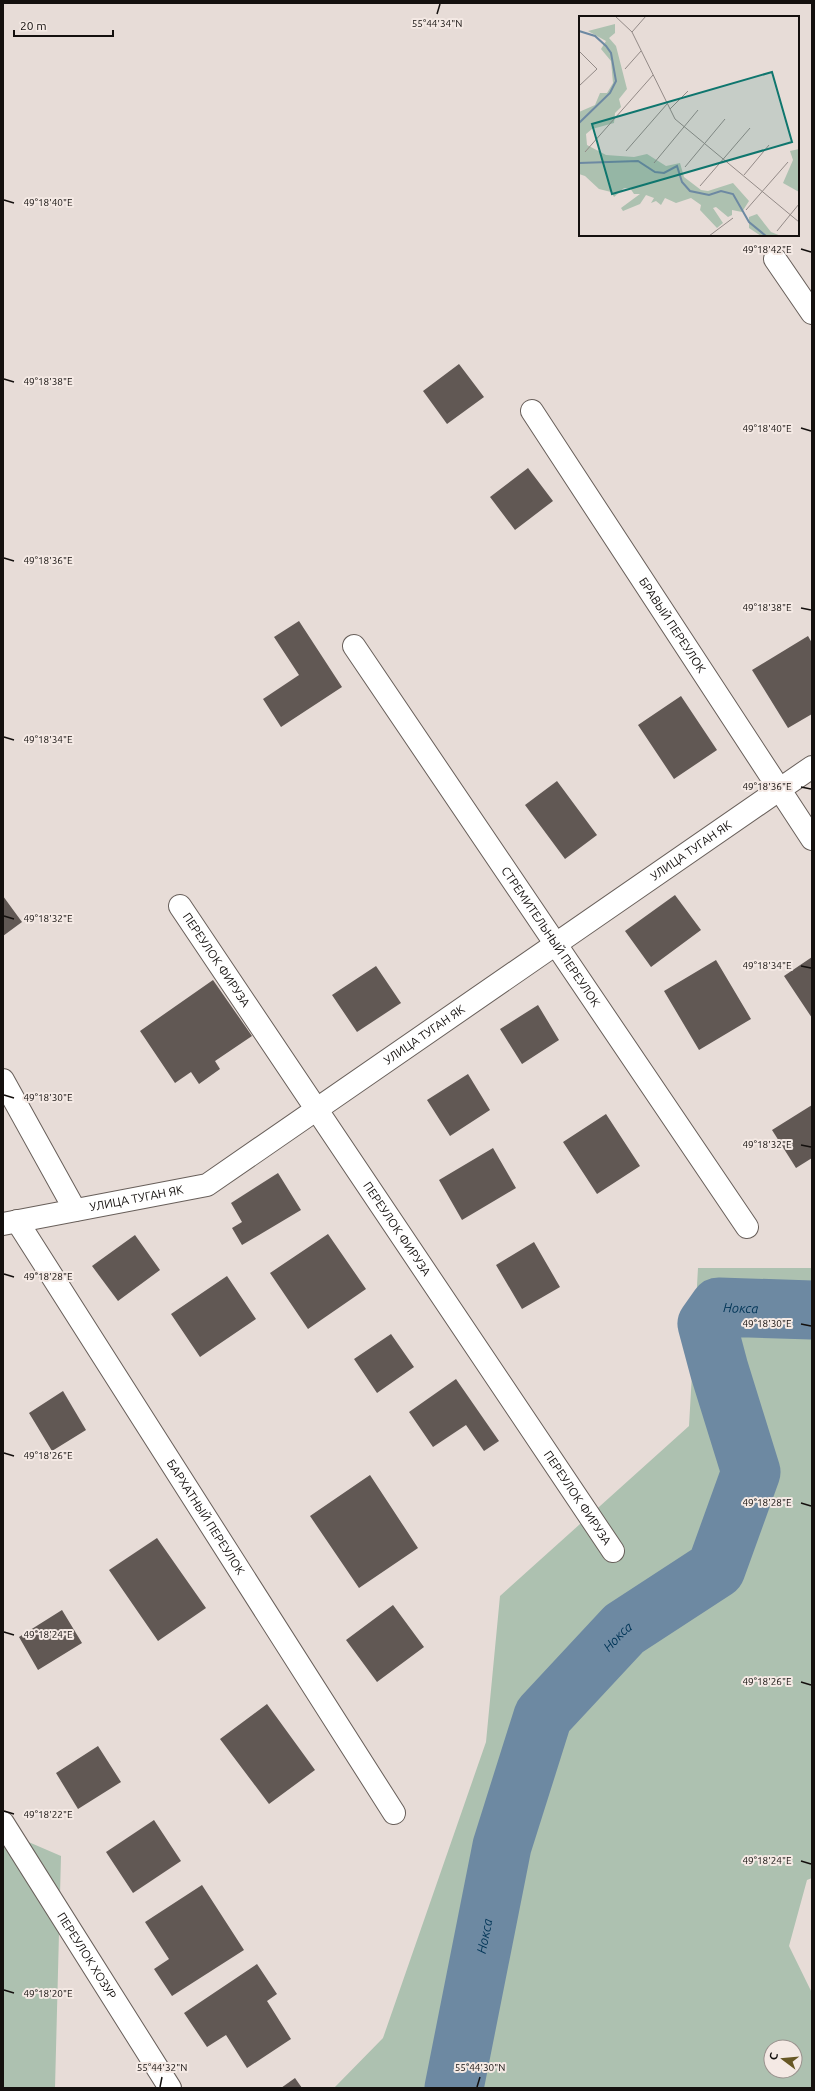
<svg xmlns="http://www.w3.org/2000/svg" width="815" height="2091" font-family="Ubuntu,sans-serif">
<rect width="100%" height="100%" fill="#e7dcd7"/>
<!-- green -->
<path fill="#adc1b0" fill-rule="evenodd" d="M698 1268H812V1878L807 1880 789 1946 812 1993V2088H334L383 2038 486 1742 500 1596 689 1426ZM771 2047H795V2071H771Z
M3 1831 61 1856 55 2088H3Z"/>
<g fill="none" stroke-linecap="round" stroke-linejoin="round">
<!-- river -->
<path stroke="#6d89a2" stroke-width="59" id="s1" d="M454 2088 502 1846 543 1716 624 1629 716 1569 751 1472 719 1369 707 1324 719 1307 812 1310"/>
</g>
<!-- building -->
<path fill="#615854" d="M459 364 484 397 447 424 423 391Z
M528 468 553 501 515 530 490 497Z
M299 621 342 687 281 727 263 699 299 675 274 637Z
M808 636 812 643V714L788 728 752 670Z
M681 696 717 750 674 779 638 725Z
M557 781 597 835 565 859 525 805Z
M675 895 701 930 651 967 625 931Z
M3 896 22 922 3 936Z
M812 957V1018L784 976Z
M716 960 751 1019 699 1050 664 991Z
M376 966 401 1003 357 1032 332 995Z
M213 980 252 1036 215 1061 220 1069 199 1084 191 1072 175 1083 140 1031Z
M538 1005 559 1040 522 1064 500 1029Z
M468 1074 490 1110 450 1136 427 1100Z
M812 1105V1158L796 1168 772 1130Z
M606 1114 640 1166 597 1194 563 1142Z
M493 1148 516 1188 462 1220 439 1180Z
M278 1173 301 1210 242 1245 232 1228 242 1222 231 1203Z
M328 1234 366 1289 308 1329 270 1273Z
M135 1235 160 1270 118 1301 92 1266Z
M534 1242 560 1287 522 1309 496 1265Z
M227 1276 256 1319 200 1357 171 1314Z
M391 1334 414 1367 377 1393 354 1359Z
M456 1379 499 1441 484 1451 466 1425 433 1447 409 1412Z
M63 1391 86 1430 52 1451 29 1413Z
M370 1475 418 1548 359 1588 310 1516Z
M157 1538 206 1608 158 1641 109 1570Z
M393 1605 424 1647 377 1682 346 1640Z
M62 1610 82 1643 38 1670 19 1637Z
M267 1704 315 1770 269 1804 220 1739Z
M98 1746 121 1782 78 1809 56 1773Z
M154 1820 181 1861 133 1893 106 1852Z
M202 1885 244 1950 172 1996 154 1969 169 1959 145 1922Z
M257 1964 277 1994 267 2001 291 2039 247 2068 226 2035 207 2047 184 2013Z
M295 2078 302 2088H281Z"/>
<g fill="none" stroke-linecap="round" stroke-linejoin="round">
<defs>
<g id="street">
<path d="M775 259 812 313"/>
<path id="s2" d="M532 411 812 839"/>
<path id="s3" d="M354 646 747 1227"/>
<path id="s4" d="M180 906 613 1551"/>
<path d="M3 1080 75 1210"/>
<path id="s5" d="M17 1221 394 1813"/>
<path id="s6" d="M3 1224 207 1185 812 767"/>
<path id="s7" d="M3 1823 170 2088"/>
</g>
</defs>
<!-- street casing -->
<use href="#street" stroke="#685f5a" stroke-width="24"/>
<!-- street -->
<use href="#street" stroke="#fff" stroke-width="22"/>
</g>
<!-- ticks -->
<path fill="none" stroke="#14100e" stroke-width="1.5" d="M437 14 440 4M4 200 14 203M801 249 811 252M4 379 14 382M801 428 811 431M4 558 14 561M801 608 811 610M4 737 14 740M801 787 811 789M4 916 14 919M801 966 811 968M4 1095 14 1098M801 1145 811 1147M4 1274 14 1277M801 1324 811 1326M4 1453 14 1456M801 1503 811 1506M4 1632 14 1635M801 1682 811 1685M4 1811 14 1814M801 1861 811 1864M4 1990 14 1993M160 2087 162 2077M477 2087 480 2077"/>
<g text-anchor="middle" stroke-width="4" stroke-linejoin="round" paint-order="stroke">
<!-- street labels -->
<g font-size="12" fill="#14100e" stroke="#f4e9e4">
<text dy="4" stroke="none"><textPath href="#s2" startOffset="256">БРАВЫЙ ПЕРЕУЛОК</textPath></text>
<text dy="4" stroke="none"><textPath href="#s6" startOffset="796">УЛИЦА ТУГАН ЯК</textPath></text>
<text dy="4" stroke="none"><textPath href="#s3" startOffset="351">СТРЕМИТЕЛЬНЫЙ ПЕРЕУЛОК</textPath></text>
<text dy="4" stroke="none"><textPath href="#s4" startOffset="65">ПЕРЕУЛОК ФИРУЗА</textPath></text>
<text dy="4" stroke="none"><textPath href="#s6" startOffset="472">УЛИЦА ТУГАН ЯК</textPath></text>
<text dy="4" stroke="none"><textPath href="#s6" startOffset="136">УЛИЦА ТУГАН ЯК</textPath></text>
<text dy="4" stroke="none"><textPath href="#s4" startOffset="389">ПЕРЕУЛОК ФИРУЗА</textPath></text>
<text dy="4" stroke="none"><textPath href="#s4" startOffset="713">ПЕРЕУЛОК ФИРУЗА</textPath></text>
<text dy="4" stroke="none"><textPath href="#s5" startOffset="351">БАРХАТНЫЙ ПЕРЕУЛОК</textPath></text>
<text dy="4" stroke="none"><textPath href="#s7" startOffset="157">ПЕРЕУЛОК ХОЗУР</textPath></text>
</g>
<!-- water labels -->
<g font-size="13" font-style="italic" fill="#003557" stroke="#f4e9e4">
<text dy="5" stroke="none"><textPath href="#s1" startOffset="912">Нокса</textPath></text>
<text dy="5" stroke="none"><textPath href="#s1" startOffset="492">Нокса</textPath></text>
<text dy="5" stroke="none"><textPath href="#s1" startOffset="155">Нокса</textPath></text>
</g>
</g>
<!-- overview -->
<g transform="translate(579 16)">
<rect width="220" height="220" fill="#e7dcd7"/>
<path d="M36 8V17L30 22 37 30 48 73 40 83 42 91 36 97 35 107 13 113 7 118 8 129 27 139 55 141 68 138 87 150 101 147 105 161 122 174 129 175 154 167 170 185 163 196 153 194V199L149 201 137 191 134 192 144 207 138 212 121 194 122 189 112 182 97 187 86 182 82 189 77 185 72 187 75 182 67 179 61 188 44 195 42 192 61 178H55L51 172H45L35 181 32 176 20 173 6 160 0 158V96L16 89 21 77H28L34 67 32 45 22 33 27 25 9 15ZM220 133V176L204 167 214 144 211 135ZM178 198 192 216 202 220H182L170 212V201Z" fill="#adc1b0"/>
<path fill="none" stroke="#6d89a2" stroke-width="2" d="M0 15 16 20 27 30 32 37 37 65 31 77 0 107M0 147 59 145 76 156 85 157 98 150 103 166 111 175 130 179 142 175 154 178 170 206 187 220"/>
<path fill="none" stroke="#938a87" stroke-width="1" d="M36 0 53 16 96 103 220 206M53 16 67 0M0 35 18 53 0 70M46 53 62 35M91 93 109 75M47 135 88 88M6 136 74 59M75 147 119 94M106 151 146 103M165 159 190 129M121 170 171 112M167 194 209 146M198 215 220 188M130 220 154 202"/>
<path fill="#0f766e" fill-opacity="0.15" stroke="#0f766e" stroke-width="2" d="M193 56 213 126 33 178 13 108Z"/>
<rect width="220" height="220" fill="none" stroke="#14100e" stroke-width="2"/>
</g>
<g font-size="10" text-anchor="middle" fill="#14100e" stroke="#f4e9e4" stroke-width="4" stroke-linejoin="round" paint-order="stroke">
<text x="437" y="27">55°44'34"N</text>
<text x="48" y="206">49°18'40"E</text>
<text x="767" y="253">49°18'42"E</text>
<text x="48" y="385">49°18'38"E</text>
<text x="767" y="432">49°18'40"E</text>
<text x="48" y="564">49°18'36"E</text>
<text x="767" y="611">49°18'38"E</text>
<text x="48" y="743">49°18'34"E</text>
<text x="767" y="790">49°18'36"E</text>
<text x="48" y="922">49°18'32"E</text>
<text x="767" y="969">49°18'34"E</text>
<text x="48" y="1101">49°18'30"E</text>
<text x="767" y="1148">49°18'32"E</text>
<text x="48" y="1280">49°18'28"E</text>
<text x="767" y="1327">49°18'30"E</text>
<text x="48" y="1459">49°18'26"E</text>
<text x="767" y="1506">49°18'28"E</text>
<text x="48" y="1638">49°18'24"E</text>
<text x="767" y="1685">49°18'26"E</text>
<text x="48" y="1818">49°18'22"E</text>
<text x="767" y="1864">49°18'24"E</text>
<text x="48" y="1997">49°18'20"E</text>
<text x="162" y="2071">55°44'32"N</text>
<text x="480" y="2071">55°44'30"N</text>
</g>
<!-- border -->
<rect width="815" height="2091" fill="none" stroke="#14100e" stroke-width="8"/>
<!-- north arrow -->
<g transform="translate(783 2059) rotate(286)"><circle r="19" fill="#f4e9e4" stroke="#9a928e"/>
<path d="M0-3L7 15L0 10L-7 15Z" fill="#675724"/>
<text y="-6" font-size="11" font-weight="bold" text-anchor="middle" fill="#14100e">С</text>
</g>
<!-- scale -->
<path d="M14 30v6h99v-6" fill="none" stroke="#14100e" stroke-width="2"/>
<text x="20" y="30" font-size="12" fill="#14100e" stroke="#f4e9e4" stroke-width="3" paint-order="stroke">20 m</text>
</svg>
